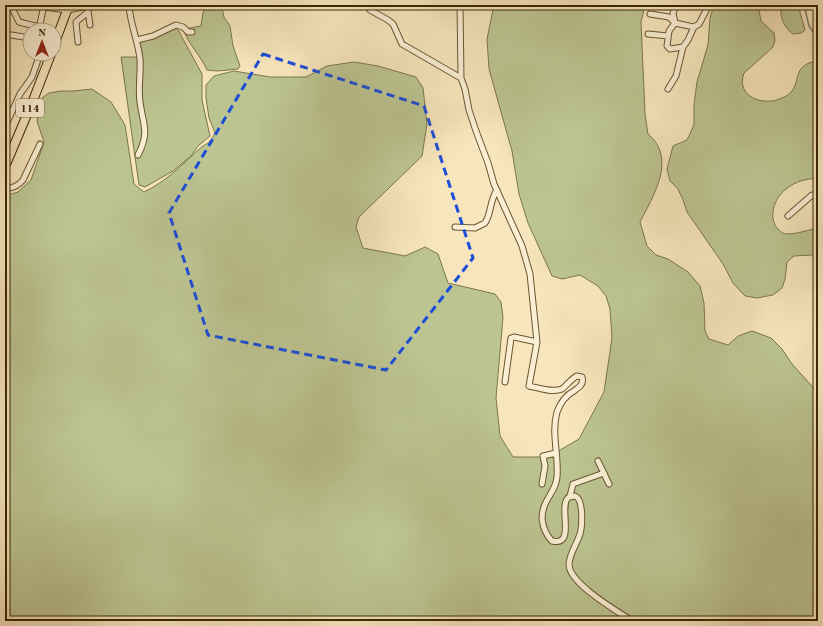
<svg xmlns="http://www.w3.org/2000/svg" width="823" height="626" font-family="'Old Standard TT',serif">
<rect width="100%" height="100%" fill="#f7e6bd"/>
<filter id="stains"><feTurbulence type="fractalNoise" baseFrequency=".005" numOctaves="4"/><feColorMatrix values="0 0 0 0 .2 0 0 0 0 .09 0 0 0 0 .02 0 0 0 .5 -.17"/></filter>
<radialGradient id="worn" r=".72"><stop offset=".6" stop-color="#630" stop-opacity="0"/><stop offset="1" stop-color="#630" stop-opacity=".3"/></radialGradient>
<!-- green -->
<path fill="#bcc592" stroke="#7b764c" d="M214 5 222 8 224 17 230 26 233 46 240 66 238 69 217 71 207 70C201 56 189 45 184 31L190 28 201 26 203 12 207 8Z
M494 5H645L641 22 645 114 648 134C677 158 654 195 640 222L647 246 656 255 668 259 688 272 700 286 704 303 705 331 709 339 728 345 738 336 752 331 771 338 782 349 792 364 818 393V621H5V196L18 192 31 180 44 142 37 121 40 103 43 97 49 93 61 91H73L92 89 111 102 125 125 134 184 144 192C165 182 181 166 198 150 207 142 209 145 215 133L209 118 206 98V85L214 76 234 71 270 77H306L327 66 354 62 378 66 416 77 423 88 427 124 422 156 359 217 356 227 363 248 405 256 425 247 438 254 448 283 495 294 501 302 503 317 496 398 500 436 513 457H548L579 439 604 392 612 338 610 309 606 296 598 286 580 275 562 279 552 276 528 223 519 194 512 151 489 69 487 39Z
M714 5H758L761 21 774 33 775 40 773 47 744 73C735 97 764 107 782 98 785 97 790 94 792 91 800 80 794 70 809 63 812 62 814 61 818 61V178C806 179 796 181 786 189 774 198 767 219 779 230 781 232 784 234 787 234 797 234 808 230 818 228V261L811 255 794 256 787 262 785 279 782 288 773 295 757 298 745 296 733 283 723 264 687 212 683 200 678 189 670 181 667 169 673 146 687 140 694 125V105L697 82 708 45 710 18Z
M789 5H798L805 30 801 33 793 34C786 29 780 19 781 10Z
M177 28 202 74V100L210 136 198 146 191 156 173 171 145 187 139 185 121 57H140L139 41 154 37Z"/>
<g fill="none" stroke-linecap="round" stroke-linejoin="round">
<!-- stream -->
<path stroke="#75826d" stroke-width="1.5" d="M804 5 809 26 818 39V47"/>
<defs>
<path id="minor" d="M13 5V10L19 22 39 27
M129 5C130 24 138 40 140 59 141 73 138 88 140 102 143 125 150 132 138 155
M367 5 370 10 388 20 393 24 402 44 461 78 465 89 469 110 476 131 488 163 494 184 522 246 530 274 537 342 529 386C538 388 553 393 562 389 567 385 571 379 577 376L582 377C583 380 583 382 581 385 579 388 576 389 574 391 566 395 560 404 557 412 551 433 559 456 557 477 556 493 542 499 542 519 543 527 547 536 552 541 577 547 557 505 569 497 571 497 573 496 575 496 584 499 582 527 580 534 577 544 569 554 569 565 570 584 617 611 632 621
M460 5 461 78
M44 7 67 10 93 5
M88 11 90 25
M650 14 669 17 675 23
M675 23 673 13 676 5
M39 29 44 5
M5 34 30 38
M648 34 668 36
M137 40 153 36 176 25 183 27 188 32H192
M78 42 76 22 88 12
M683 47 670 49 667 46 669 31 675 23 694 27
M668 89 676 76 683 47 688 40 694 27 699 24 709 5
M5 127 20 94 32 77 40 54
M5 188C13 189 18 186 23 180L40 144
M788 216 812 195 818 199
M455 227 475 228 485 223C492 212 489 202 497 190
M505 382 511 338 514 337 537 342
M598 461 609 484
M542 484 545 466 543 456 556 453
M570 496 573 484 604 473"/>
<path id="trunk" d="M54 45 69 5
M7 162 34 98 51 54"/>
</defs>
<!-- minor casing -->
<use href="#minor" stroke="#695634" stroke-width="7"/>
<!-- trunk casing -->
<use href="#trunk" stroke="#3a2606" stroke-width="10"/>
<!-- minor -->
<use href="#minor" stroke="#faefd4" stroke-width="5"/>
<!-- trunk -->
<use href="#trunk" stroke="#f7e6bd" stroke-width="8"/>
</g>
<!-- marked area -->
<path fill="none" stroke="#1d4ed8" stroke-width="3" stroke-dasharray="8 5" stroke-linejoin="round" d="M263 54 424 106 473 258 386 370 208 335 169 213Z"/>
<g text-anchor="middle" stroke-width="3.5" stroke-linejoin="round" paint-order="stroke">
<!-- shield labels -->
<rect fill="#faefd4" stroke="#746244" stroke-width="1" x="16" y="99" width="28" height="18" rx="3"/>
<g font-size="11" font-weight="bold" fill="#3a2606">
<text x="30" y="112">114</text>
</g>
</g>
<!-- margin -->
<rect width="823" height="626" fill="none" stroke="#f7e6bd" stroke-width="20"/>
<rect x="6" y="6" width="811" height="614" fill="none" stroke="#3a2606" stroke-width="2"/>
<rect x="10" y="10" width="803" height="606" fill="none" stroke="#3a2606"/>
<!-- north arrow -->
<g transform="translate(42 42)"><circle r="19" fill="#faefd4" stroke="#ad9f82"/>
<path d="M0-3L7 15L0 10L-7 15Z" fill="#8f2418"/>
<text y="-6" font-size="11" font-weight="bold" text-anchor="middle" fill="#3a2606">N</text>
</g>
<rect width="100%" height="100%" filter="url(#stains)"/>
<rect width="100%" height="100%" fill="url(#worn)"/>
</svg>
